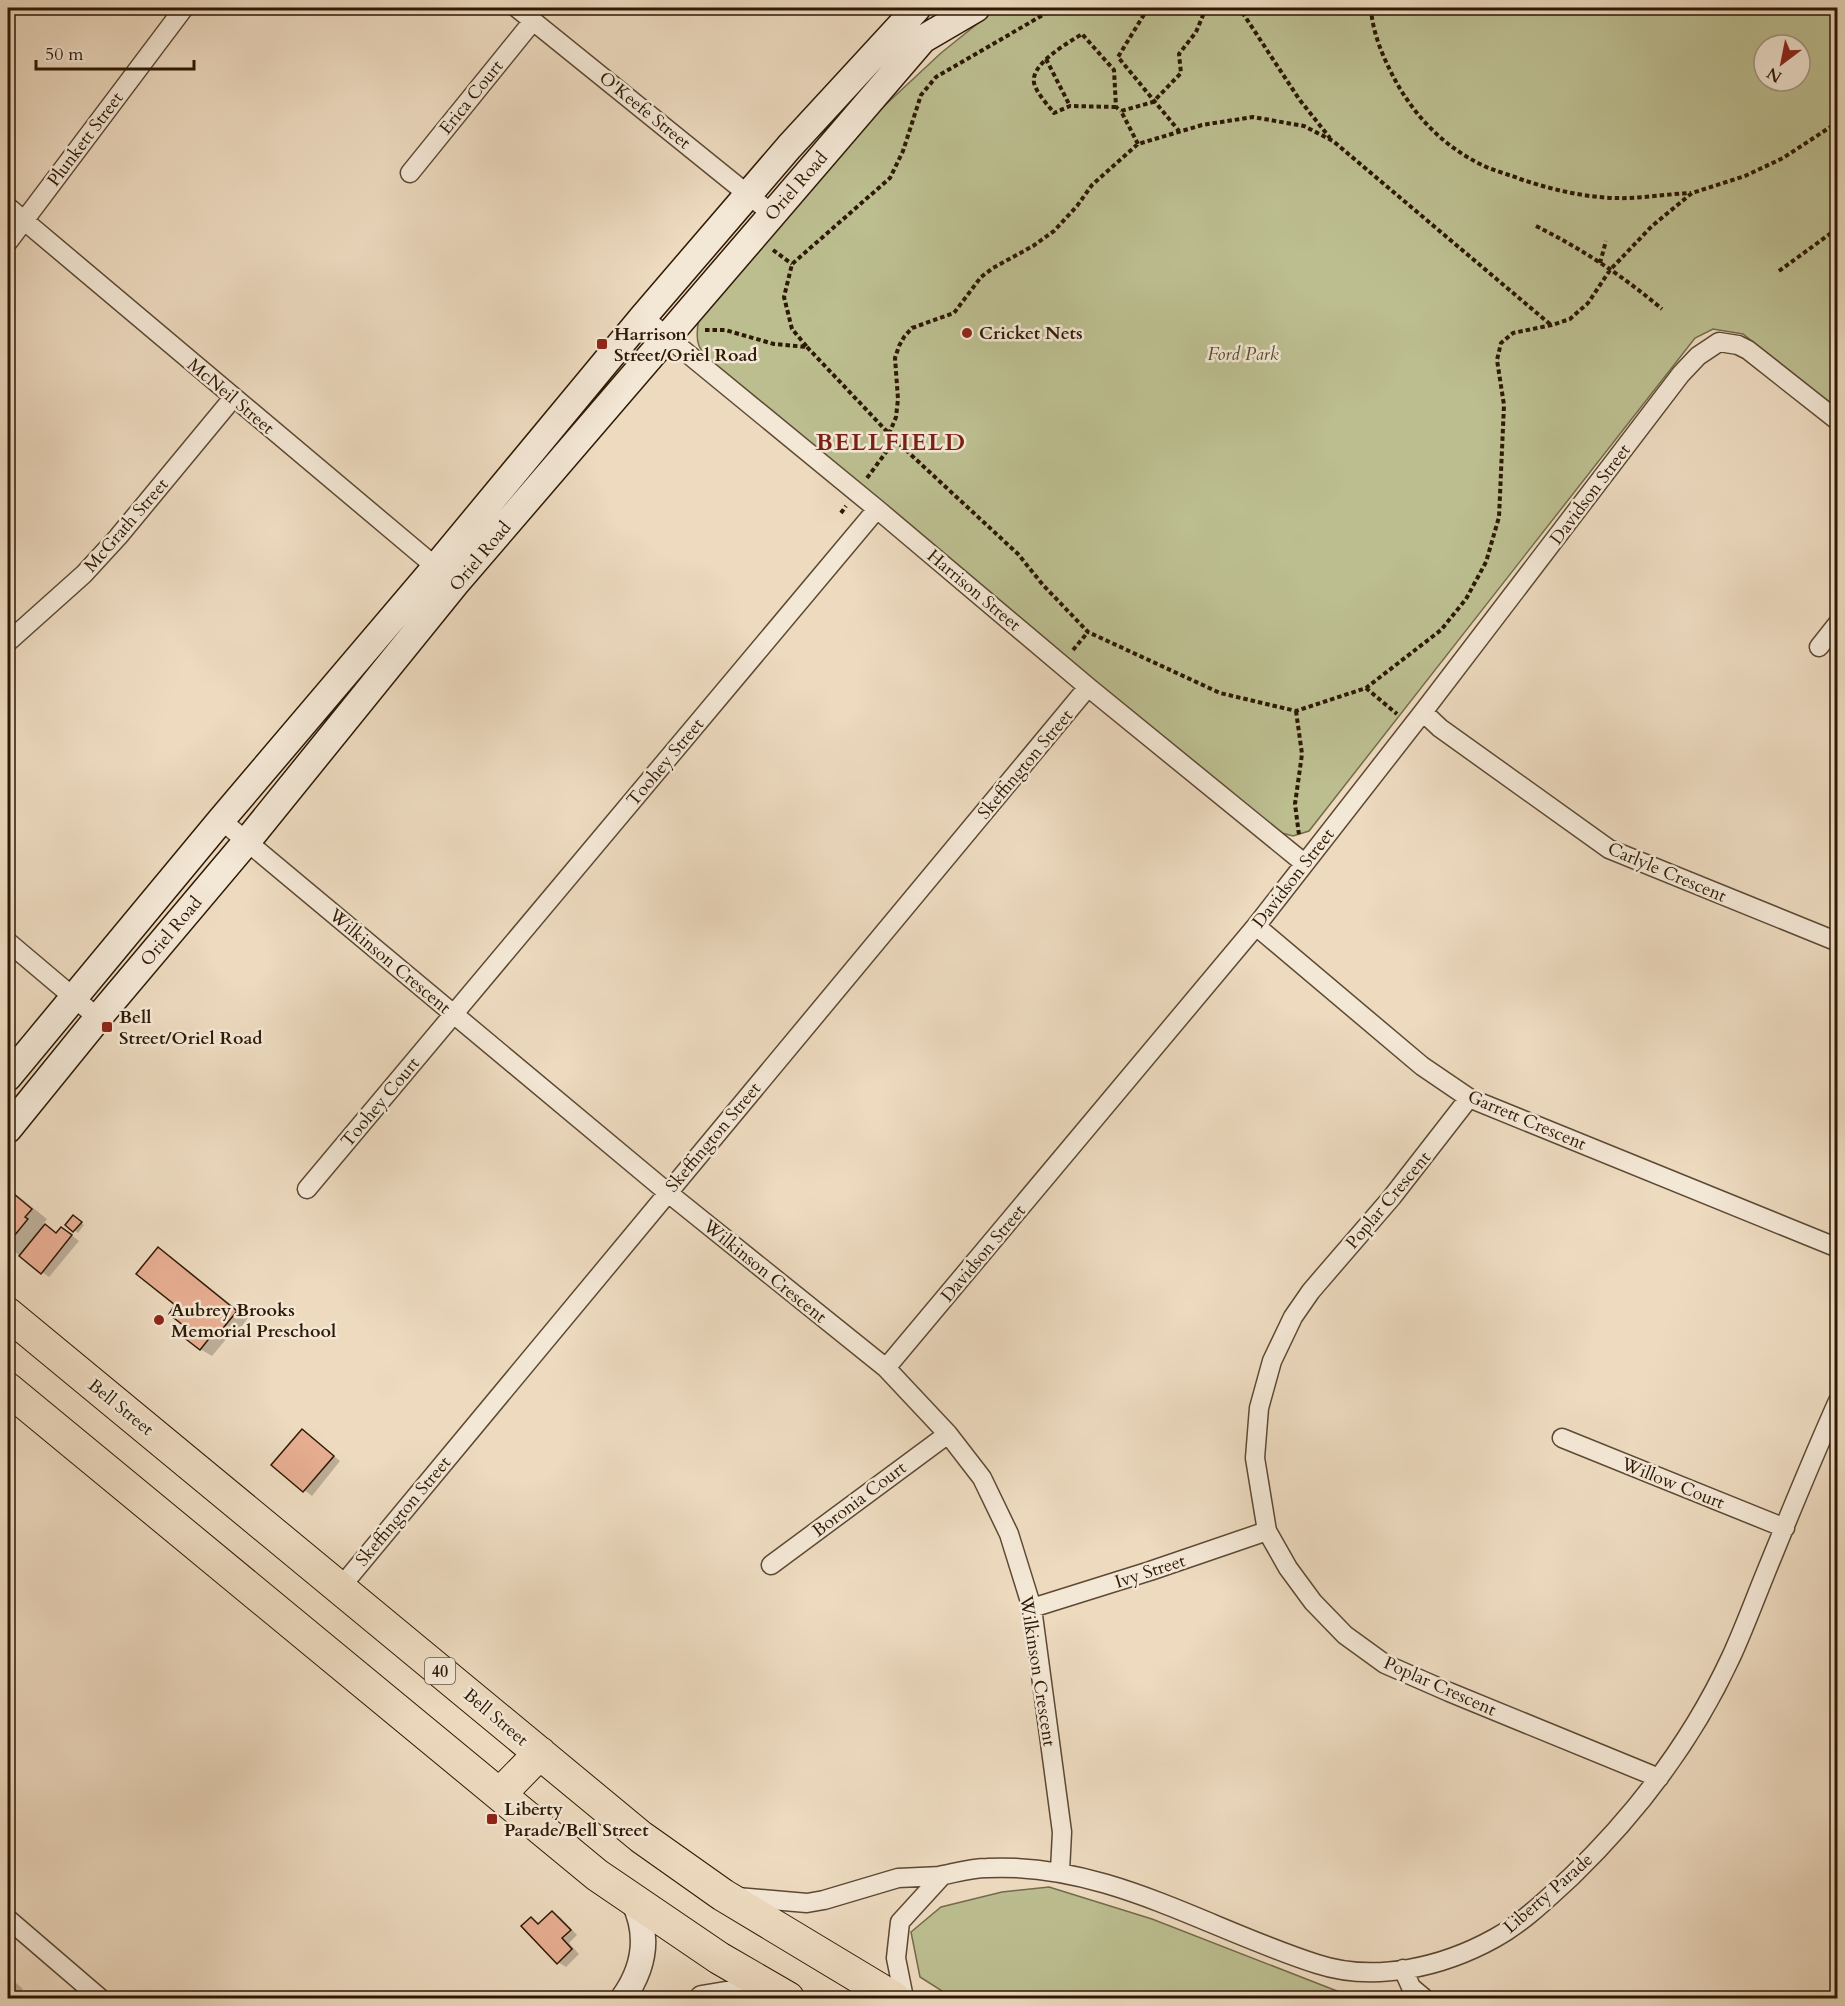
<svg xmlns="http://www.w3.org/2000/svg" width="1845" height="2006" font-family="Cardo,serif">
<rect width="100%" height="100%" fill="#eddabf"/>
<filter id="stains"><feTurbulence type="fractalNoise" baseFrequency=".00333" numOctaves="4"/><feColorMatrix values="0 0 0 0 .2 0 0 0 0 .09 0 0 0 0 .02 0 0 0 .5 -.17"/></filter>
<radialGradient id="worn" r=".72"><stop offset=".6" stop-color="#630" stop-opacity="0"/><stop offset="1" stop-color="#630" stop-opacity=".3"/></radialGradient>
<!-- green -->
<path fill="#bcbe90" stroke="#746c4a" stroke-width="1.5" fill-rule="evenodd" d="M997 8H1837V409L1743 334 1713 329 1695 338 1309 831 1293 836 1278 832 716 367C698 349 694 344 699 318L867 122 941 53ZM1764 45H1800V81H1764Z
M1049 1887 1152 1919 1355 1998H953L920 1977 911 1932 941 1907 1002 1892Z"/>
<!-- shadow -->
<path fill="#0003" d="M8 1188 47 1219 43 1224 57 1234 69 1233 79 1241 49 1277 8 1247Z
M76 1218 84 1225 78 1233 67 1224Z
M158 1249 170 1256 248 1318 232 1339 228 1337 212 1356 200 1349 177 1305Z
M302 1431 340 1461 312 1496 273 1465Z
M553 1913 560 1917 577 1935 569 1943 579 1954 566 1967 558 1962 531 1919 540 1924Z
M8 1976 23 1989 14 1998H8Z
M27 1994 35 1998H23Z"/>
<!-- building -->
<path fill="#e8ae92" stroke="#2d1904" stroke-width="1.5" d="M8 1189 32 1209 25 1217 28 1219 10 1241 8 1239Z
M73 1215 82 1222 73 1232 65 1225Z
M45 1224 56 1233 61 1227 72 1235 41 1274 19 1256Z
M158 1247 237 1311 219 1333 215 1331 200 1350 178 1333 184 1326 169 1314 175 1305 136 1274Z
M302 1429 334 1456 303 1492 271 1465Z
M552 1911 571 1930 562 1938 572 1949 557 1964 521 1926 531 1917 538 1924Z"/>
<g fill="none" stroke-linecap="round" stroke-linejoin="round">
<defs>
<path id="minor" d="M517 8 772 214
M410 173 533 21
M8 207 443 573
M8 242 184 8
M643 317 877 509 1088 687 1304 863
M8 642 84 574 118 537 233 398
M1819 647 1838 623
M1423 712 1440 728 1609 849 1838 942
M221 820 667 1192 886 1368 948 1434 982 1478 1009 1534 1032 1608 1062 1832 1060 1871
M1256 926 1422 1066 1469 1098 1838 1248
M8 942 98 1018
M1469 1098 1392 1197 1311 1291 1293 1317 1272 1361 1259 1408 1255 1458 1267 1531 1288 1568 1313 1602 1345 1635 1385 1664 1449 1692 1659 1778
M307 1189 877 509
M886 1368 1256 926 1423 712 1681 374 1698 356 1719 342 1738 345 1748 350 1838 421
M1562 1438 1785 1528
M771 1565 948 1434
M340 1588 1088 687
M1032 1608 1150 1571 1267 1531
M939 1876C955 1873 971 1868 987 1868 1106 1862 1207 1929 1317 1964 1375 1983 1443 1967 1495 1938 1524 1922 1548 1898 1572 1876 1637 1813 1693 1739 1731 1657 1743 1631 1753 1604 1764 1577 1788 1518 1812 1459 1838 1401
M737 1897 807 1903 824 1900 898 1878 942 1876
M8 1919 100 1998
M1403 1969 1411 1987 1424 1998
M904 1998 896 1958 900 1922 942 1876"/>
<path id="tertiary" d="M623 1998C645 1967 650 1935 633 1901
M702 1998 726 1994 777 1993"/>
<path id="secondary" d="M8 1077 221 820 436 567 643 317 789 147 917 8
M8 1129 98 1018 248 840 455 584 923 39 976 8"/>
<path id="trunk" d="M8 1314 641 1837 723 1895 894 1998
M8 1389 597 1875 719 1958 788 1998
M500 1794 540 1753"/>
</defs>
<!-- minor casing -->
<use href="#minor" stroke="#5d4933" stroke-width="21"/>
<!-- tertiary casing -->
<use href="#tertiary" stroke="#5d4933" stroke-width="27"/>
<!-- secondary casing -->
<use href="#secondary" stroke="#2d1904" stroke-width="30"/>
<!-- trunk casing -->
<use href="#trunk" stroke="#2d1904" stroke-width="34"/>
<!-- path -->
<path stroke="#2d1904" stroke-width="4" stroke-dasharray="4.5 3" stroke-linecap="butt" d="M1148 8 1118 57 1179 131
M1195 8 1203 14
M1236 8 1244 15 1299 99 1330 138
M1371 8C1372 28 1380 50 1389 68 1409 110 1439 144 1482 165 1494 171 1508 174 1520 179 1550 189 1582 197 1614 198 1639 199 1666 194 1691 193
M1046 59 1070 106
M1116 107 1070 106 1054 113C1048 105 1039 96 1035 86 1026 66 1068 43 1082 34L1114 70 1116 107 1121 111
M1138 144 1121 111 1153 102 1181 73 1179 54 1196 32 1206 8
M1536 226C1582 249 1623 276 1662 309
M773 250 792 264
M1600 263 1606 241
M1779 271 1838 228
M705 330H725L774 344 807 347 792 329 784 297 792 264 890 178 903 151 921 95 936 77 1055 8
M807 347 895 440 1018 554 1043 585 1088 632 1220 693 1296 711 1366 688 1441 630 1466 599 1486 562 1499 517 1504 405 1497 360 1501 343 1513 333 1552 325 1570 319 1588 303 1610 270 1652 226 1692 193 1745 176 1783 158 1838 122
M889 434 896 417 898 399 895 358 899 346 904 337 912 328 954 313 981 277 993 268 1033 246 1054 231 1077 206 1092 185 1138 144 1202 125 1253 117 1304 126 1333 141 1551 325
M867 478 895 440
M841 513 846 506
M1073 650 1088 632
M1366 688 1397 714
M1296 711 1302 754 1295 804 1299 835"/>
<!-- minor -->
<use href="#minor" stroke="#f3e7d5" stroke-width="18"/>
<!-- tertiary -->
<use href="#tertiary" stroke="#f3e7d5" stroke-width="24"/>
<!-- secondary -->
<use href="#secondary" stroke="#f3e7d5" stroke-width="27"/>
<!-- trunk -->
<use href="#trunk" stroke="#eddabf" stroke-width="32"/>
</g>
<!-- markers -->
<g fill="#8f2418" stroke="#f3e7d5" stroke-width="2">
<circle cx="967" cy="333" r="6"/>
<rect x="596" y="338" width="12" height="12" rx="3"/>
<rect x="101" y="1021" width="12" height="12" rx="3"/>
<circle cx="159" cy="1320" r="6"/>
<rect x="486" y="1813" width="12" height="12" rx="3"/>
</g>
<g text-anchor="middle" stroke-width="5" stroke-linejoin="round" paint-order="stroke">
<!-- shield labels -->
<rect fill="#f3e7d5" stroke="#685743" stroke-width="1.5" x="425" y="1658" width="30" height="26" rx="4.5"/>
<g font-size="16" font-weight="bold" fill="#2d1904">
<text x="440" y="1677">40</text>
</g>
<!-- street labels -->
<g font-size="18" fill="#2d1904" stroke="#f3e7d5">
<text transform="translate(471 97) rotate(-51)" y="6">Erica Court</text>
<text transform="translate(645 110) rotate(39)" y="6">O'Keefe Street</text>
<text transform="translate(85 139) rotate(-53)" y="6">Plunkett Street</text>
<text transform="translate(796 186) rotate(-49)" y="6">Oriel Road</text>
<text transform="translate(231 396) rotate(40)" y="6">McNeil Street</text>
<text transform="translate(1590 494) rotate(-53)" y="6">Davidson Street</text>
<text transform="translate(126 525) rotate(-49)" y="6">McGrath Street</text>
<text transform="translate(480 556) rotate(-50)" y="6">Oriel Road</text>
<text transform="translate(974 590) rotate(40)" y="6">Harrison Street</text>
<text transform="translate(665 762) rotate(-50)" y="6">Toohey Street</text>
<text transform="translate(1025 764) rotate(-50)" y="6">Skeffington Street</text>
<text transform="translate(1667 872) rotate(23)" y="6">Carlyle Crescent</text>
<text transform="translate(1293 878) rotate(-52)" y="6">Davidson Street</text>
<text transform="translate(171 931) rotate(-50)" y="6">Oriel Road</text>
<text transform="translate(390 961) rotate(40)" y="6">Wilkinson Crescent</text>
<text transform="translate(380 1102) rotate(-50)" y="6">Toohey Court</text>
<text transform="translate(1527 1120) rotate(23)" y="6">Garrett Crescent</text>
<text transform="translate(713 1137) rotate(-50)" y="6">Skeffington Street</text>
<text transform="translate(1388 1200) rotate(-50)" y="6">Poplar Crescent</text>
<text transform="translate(983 1253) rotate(-50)" y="6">Davidson Street</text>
<text transform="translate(765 1271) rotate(39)" y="6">Wilkinson Crescent</text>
<text transform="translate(121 1407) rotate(39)" y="6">Bell Street</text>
<text transform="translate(1673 1483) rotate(22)" y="6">Willow Court</text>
<text transform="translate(859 1499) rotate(-37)" y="6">Boronia Court</text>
<text transform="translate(403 1511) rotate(-50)" y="6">Skeffington Street</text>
<text transform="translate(1150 1571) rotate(-18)" y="6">Ivy Street</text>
<text transform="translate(1038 1671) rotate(81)" y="6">Wilkinson Crescent</text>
<text transform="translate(1440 1686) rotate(24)" y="6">Poplar Crescent</text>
<text transform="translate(496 1717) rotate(40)" y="6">Bell Street</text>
<text transform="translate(1548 1893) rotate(-41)" y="6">Liberty Parade</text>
</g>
<!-- poi labels -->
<g font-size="18" font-weight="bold" fill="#2d1904" stroke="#f3e7d5" text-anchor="start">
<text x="979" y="339">Cricket Nets</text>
<text x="614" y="340">Harrison<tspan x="614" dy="21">Street/Oriel Road</tspan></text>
<text x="119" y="1023">Bell<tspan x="119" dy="21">Street/Oriel Road</tspan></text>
<text x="171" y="1316">Aubrey Brooks<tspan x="171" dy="21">Memorial Preschool</tspan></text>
<text x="504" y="1815">Liberty<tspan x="504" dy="21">Parade/Bell Street</tspan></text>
</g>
<!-- park labels -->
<g font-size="18" font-style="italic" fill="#584b2e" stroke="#f3e7d5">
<text x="1243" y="360">Ford Park</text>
</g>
<!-- district labels -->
<g font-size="24" font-weight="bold" letter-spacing="1.5" fill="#7a1f14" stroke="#f3e7d5">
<text x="891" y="450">BELLFIELD</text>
</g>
</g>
<!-- margin -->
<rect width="1845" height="2006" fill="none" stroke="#eddabf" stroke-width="30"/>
<rect x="9" y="9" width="1827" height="1988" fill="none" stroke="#2d1904" stroke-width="3"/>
<rect x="15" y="15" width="1815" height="1976" fill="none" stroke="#2d1904" stroke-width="1.5"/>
<!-- north arrow -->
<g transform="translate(1782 63) rotate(212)"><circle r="28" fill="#f3e7d5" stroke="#a49581" stroke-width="1.5"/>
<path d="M0-4.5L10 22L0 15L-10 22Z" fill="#8f2418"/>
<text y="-9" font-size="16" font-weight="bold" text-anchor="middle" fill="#2d1904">N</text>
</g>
<!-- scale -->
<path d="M36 60v9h158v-9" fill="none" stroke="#2d1904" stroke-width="3"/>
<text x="45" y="60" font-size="18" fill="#2d1904" stroke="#f3e7d5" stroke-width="4.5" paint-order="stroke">50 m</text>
<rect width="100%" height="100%" filter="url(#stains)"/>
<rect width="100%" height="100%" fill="url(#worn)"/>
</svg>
